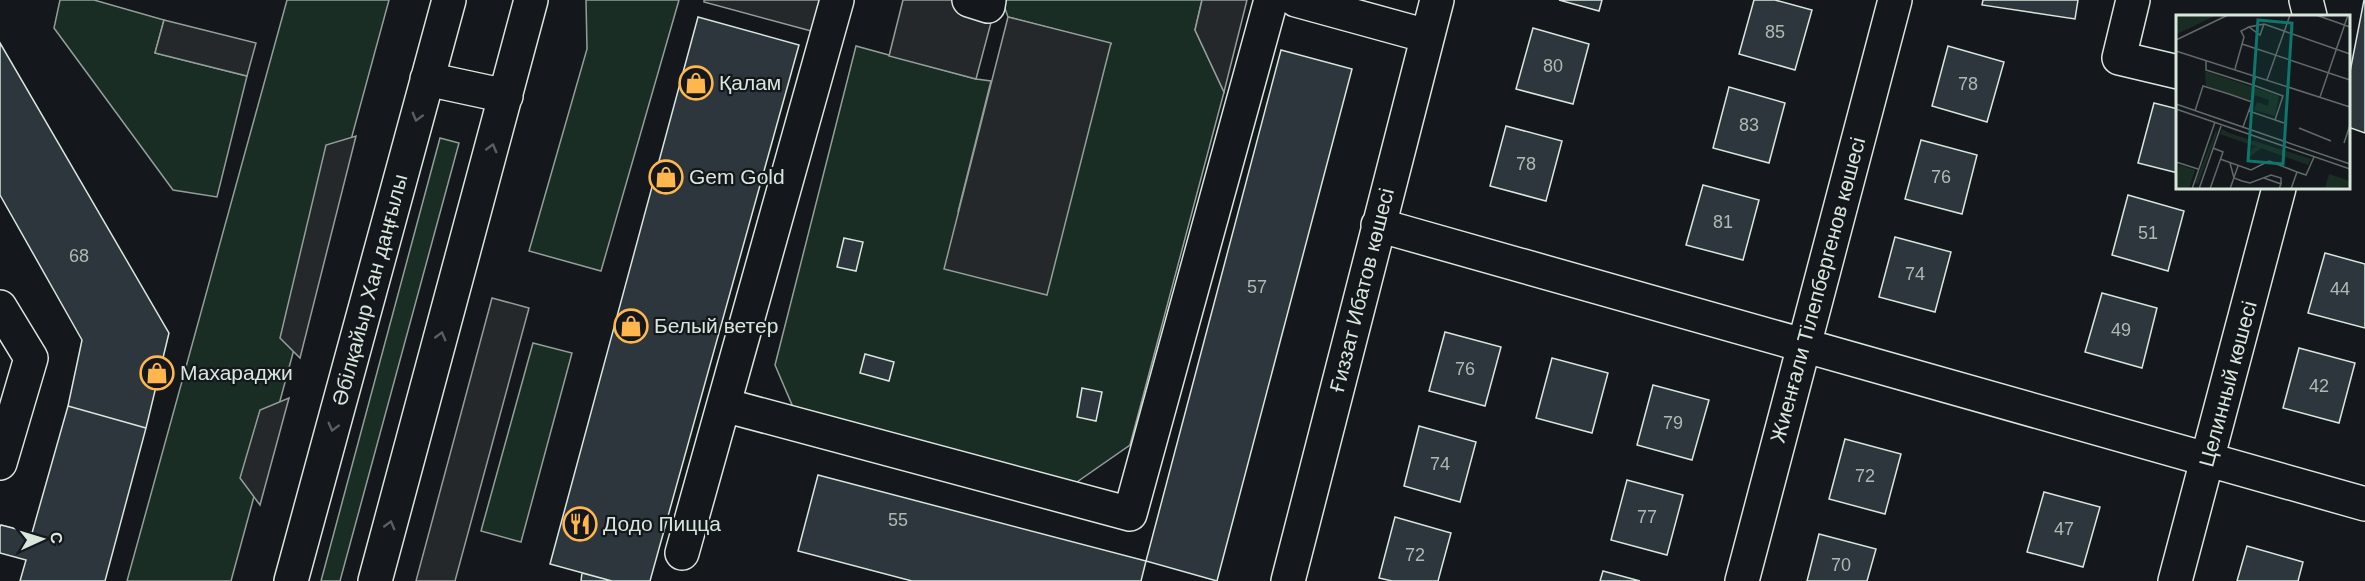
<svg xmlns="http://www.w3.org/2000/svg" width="2365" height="581" font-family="Arial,sans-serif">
<rect width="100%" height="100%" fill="#14181c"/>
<!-- green -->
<path fill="#1a2d24" stroke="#939e99" stroke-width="1.5" d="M60 0H94L164 20 155 53 247 76 217 197 173 190 54 28Z
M287 0H389L231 581H127Z
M586 0H679L601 271 529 251 587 49Z
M1002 0H1202L1195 30 1224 92 1130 445 1074 484 793 407 775 365 856 46 976 79 991 81 958 212 1111 44 1008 17Z
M440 138 459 143 340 581H321Z
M533 343 572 353 521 542 481 531Z"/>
<!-- parking -->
<path fill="#24282b" stroke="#939e99" stroke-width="1.5" d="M704 0H852L841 39 704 2Z
M903 0H997L976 79 889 56Z
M1202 0H1247L1224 92 1195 30Z
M1008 17 1111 43 1047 295 944 269Z
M164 20 256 43 247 76 155 53Z
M356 136 300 358 280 338 326 145Z
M492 298 529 308 455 581H416Z
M289 398 260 505 240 478 260 410Z"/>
<!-- building -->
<path fill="#2c363c" stroke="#d8e6dc" stroke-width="1.5" d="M1559 0H1602L1599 11Z
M1754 0H1775L1812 10 1795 70 1739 54Z
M1983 0H2078L2075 19 1982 5Z
M2364 0H2365V133L2348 127V82Z
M698 17 799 45 650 581H612L550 564Z
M1533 28 1589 44 1573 104 1516 89Z
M0 43 169 333 146 428 68 406 82 340 0 195Z
M1948 46 2004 62 1987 122 1932 106Z
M1281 50 1352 69 1217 581 1146 561Z
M1729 87 1785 103 1769 163 1713 148Z
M2154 103 2178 109V173L2138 163Z
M1506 126 1562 141 1546 201 1490 186Z
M1921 140 1977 155 1962 214 1905 199Z
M1703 185 1759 200 1743 260 1686 245Z
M2128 195 2184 211 2168 271 2112 255Z
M1895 237 1951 252 1935 312 1879 297Z
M844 238 863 242 856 271 837 267Z
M2325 253 2365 264V328L2308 313Z
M2102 293 2157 308 2142 368 2085 352Z
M1445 332 1501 347 1485 406 1429 391Z
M2299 348 2355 363 2339 423 2283 408Z
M865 354 894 362 889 381 860 373Z
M1552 358 1608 373 1592 433 1536 418Z
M1653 385 1709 400 1692 460 1637 445Z
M1082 388 1102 392 1096 421 1077 417Z
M68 406 146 428 105 581H20L26 560 0 553V527L1 525 32 533Z
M1419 426 1476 442 1460 502 1404 486Z
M1845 439 1901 454 1885 514 1829 499Z
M818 475 1146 561 1141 581H912L798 551Z
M1627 480 1683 495 1667 555 1611 540Z
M2044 492 2100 507 2083 567 2027 552Z
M1395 517 1451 533 1438 581H1392L1379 578Z
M1819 534 1876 549 1867 581H1807Z
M2247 546 2303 562 2298 581H2237Z
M1603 571 1640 581H1600Z
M582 573 612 581H581Z"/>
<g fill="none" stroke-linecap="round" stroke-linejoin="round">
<defs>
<path id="minor" d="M969 0 988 6 989 0
M1296 0 1427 36
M2133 0 2119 58 2178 72
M2306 0 2310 16
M1378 225 2365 504
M0 307 31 358 0 463
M724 405 1130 514 1271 0
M682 553 837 0
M1288 581 1437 0
M1742 581 1895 0
M2175 581 2279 188"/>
<path id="major" d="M427 79 506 96
M291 581 449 0
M375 581 531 0"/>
</defs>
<!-- minor casing -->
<use href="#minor" stroke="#d8e6dc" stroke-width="36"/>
<!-- major casing -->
<use href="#major" stroke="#d8e6dc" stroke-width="36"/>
<!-- minor -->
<use href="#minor" stroke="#14181c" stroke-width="33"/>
<!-- major -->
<use href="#major" stroke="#14181c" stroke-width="33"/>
</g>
<!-- one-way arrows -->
<defs><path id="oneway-chevron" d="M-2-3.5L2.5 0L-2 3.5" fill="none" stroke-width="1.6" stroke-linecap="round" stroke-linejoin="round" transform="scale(1.5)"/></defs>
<g stroke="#59605f">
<use href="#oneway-chevron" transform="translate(417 117) rotate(105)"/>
<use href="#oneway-chevron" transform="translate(492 148) rotate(-75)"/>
<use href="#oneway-chevron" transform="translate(441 336) rotate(-75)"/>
<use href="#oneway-chevron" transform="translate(333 427) rotate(105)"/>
<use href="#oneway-chevron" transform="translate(390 525) rotate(-75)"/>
</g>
<!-- icons -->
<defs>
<symbol id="shop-ring" viewBox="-11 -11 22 22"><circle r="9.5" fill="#14181c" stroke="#ffb74d" stroke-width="1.5"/><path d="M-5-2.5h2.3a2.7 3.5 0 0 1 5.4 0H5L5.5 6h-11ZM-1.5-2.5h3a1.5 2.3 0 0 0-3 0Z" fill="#ffb74d"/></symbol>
<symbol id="restaurant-ring" viewBox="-11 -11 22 22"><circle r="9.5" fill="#14181c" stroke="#ffb74d" stroke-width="1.5"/><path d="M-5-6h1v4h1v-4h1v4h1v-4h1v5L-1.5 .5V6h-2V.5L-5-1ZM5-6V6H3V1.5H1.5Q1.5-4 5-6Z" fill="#ffb74d"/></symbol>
</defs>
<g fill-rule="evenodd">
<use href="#shop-ring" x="677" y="64" width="38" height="38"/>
<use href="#shop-ring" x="647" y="158" width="38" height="38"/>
<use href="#shop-ring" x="612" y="307" width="38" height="38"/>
<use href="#shop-ring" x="138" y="354" width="38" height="38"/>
<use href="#restaurant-ring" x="561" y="505" width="38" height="38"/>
</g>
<g text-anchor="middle" stroke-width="4.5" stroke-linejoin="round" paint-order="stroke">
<!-- number labels -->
<g font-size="18" fill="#adbab4">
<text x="1775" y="38">85</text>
<text x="1553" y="72">80</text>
<text x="1968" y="90">78</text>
<text x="1749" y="131">83</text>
<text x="1526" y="170">78</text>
<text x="1941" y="183">76</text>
<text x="1723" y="228">81</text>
<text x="2148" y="239">51</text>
<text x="79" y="262">68</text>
<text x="1915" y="280">74</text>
<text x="1257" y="293">57</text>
<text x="2340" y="295">44</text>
<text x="2121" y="336">49</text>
<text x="1465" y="375">76</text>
<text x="2319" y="392">42</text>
<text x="1673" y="429">79</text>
<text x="1440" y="470">74</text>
<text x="1865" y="482">72</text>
<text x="1647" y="523">77</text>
<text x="898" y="526">55</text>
<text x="2064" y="535">47</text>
<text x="1415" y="561">72</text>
<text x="1841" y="571">70</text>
</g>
<!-- poi labels -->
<g font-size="21" fill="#d8e6dc" stroke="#14181c" text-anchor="start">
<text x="719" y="90">Қалам</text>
<text x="689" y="184">Gem Gold</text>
<text x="654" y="333">Белый ветер</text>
<text x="180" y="380">Махараджи</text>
<text x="603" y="531">Додо Пицца</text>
</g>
<!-- street labels -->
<g font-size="21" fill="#d8e6dc" stroke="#14181c">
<text transform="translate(370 290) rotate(-75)" y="7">Әбілқайыр Хан даңғылы</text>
<text transform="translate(1362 290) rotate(-76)" y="7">Ғиззат Ибатов көшесі</text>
<text transform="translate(1818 290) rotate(-75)" y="7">Жиенғали Тілепбергенов көшесі</text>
<text transform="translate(2228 384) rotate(-75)" y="7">Целинный көшесі</text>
</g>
</g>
<!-- overview -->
<g transform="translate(2176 15)">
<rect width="174" height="174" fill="#14181c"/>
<path d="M0 0H41L1 19ZM29 56 103 81 99 101 78 95 81 87 92 91 93 85 79 80 77 86 30 71ZM46 114 53 118 135 144 132 150 85 133 72 143 77 132 84 133 44 119ZM40 115 41 118 22 169 19 168ZM3 150 19 155 13 174H0ZM153 159 174 166V171L149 173Z" fill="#1a2d24"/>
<path fill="none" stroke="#626a69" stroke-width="1.5" d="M140 0 174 12M88 9 84 20 73 12 88 9 174 39M0 25 52 0M66 29 174 65M0 36 174 92M30 45V55L49 61 77 70 80 61M59 54 68 22 65 16 73 12M91 65 114 0M77 70 107 81 99 105M144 82 172 0M0 89 174 149M0 94 174 154M19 96 27 71 53 79 76 87 67 112M73 96 108 108M123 113 155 126M168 128 174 110M44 144 75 155 93 146 121 157M0 147 22 154M54 148 58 163 66 166 74 168 95 160 105 163V169M88 163 105 169 103 174M16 174 39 107M23 174 45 111M34 174 47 137 37 133M54 174 62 151M115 174 121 157 130 160 138 142"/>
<path fill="#0f766e" fill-opacity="0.15" stroke="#0f766e" stroke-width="3" d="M82 5 116 8 107 149 72 146Z"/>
<rect width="174" height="174" fill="none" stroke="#d8e6dc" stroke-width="3"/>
</g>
<!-- north arrow -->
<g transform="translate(42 539) rotate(86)" stroke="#14181c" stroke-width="4.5" paint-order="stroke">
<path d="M0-4.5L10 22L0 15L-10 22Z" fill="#d8e6dc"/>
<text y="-9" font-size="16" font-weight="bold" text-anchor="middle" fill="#d8e6dc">С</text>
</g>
</svg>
